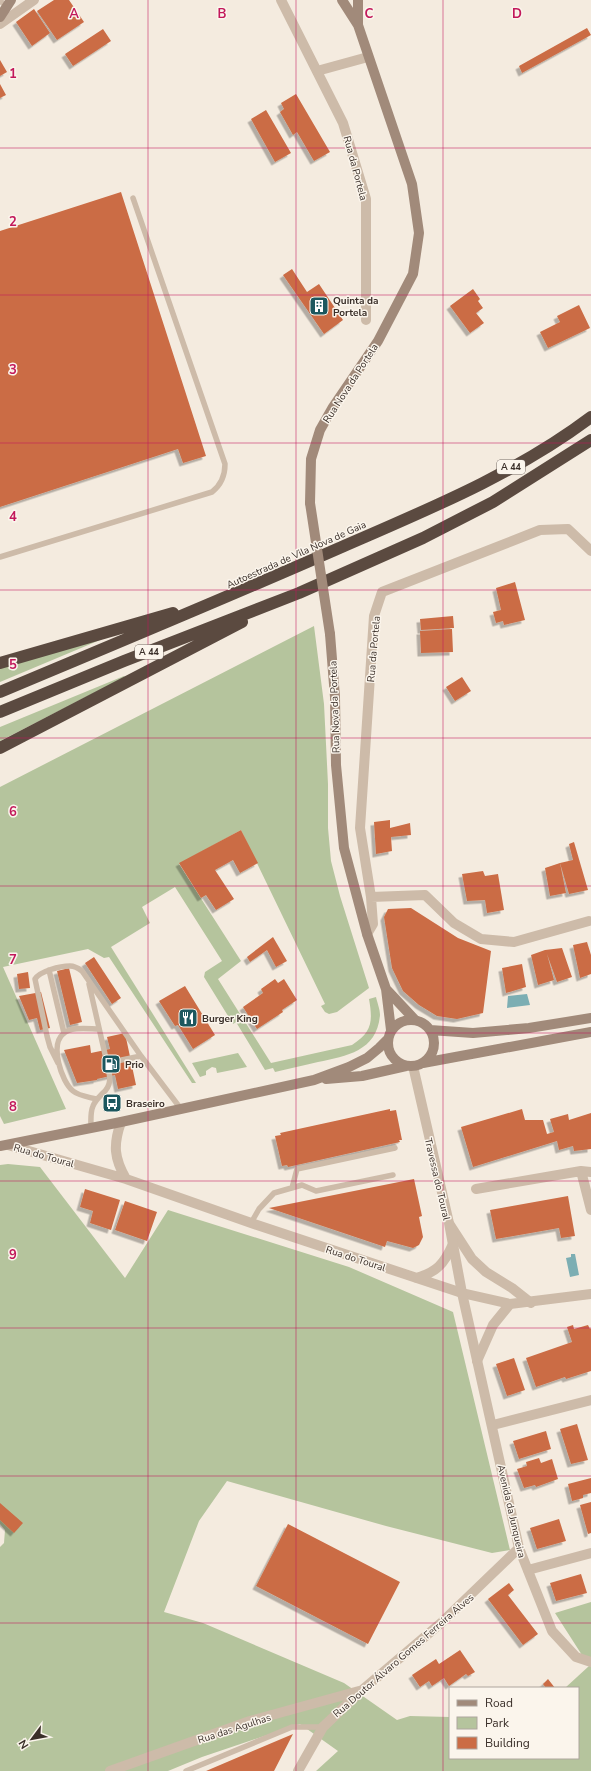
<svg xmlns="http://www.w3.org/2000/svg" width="591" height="1771" font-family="'Nunito Sans',sans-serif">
<defs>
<filter id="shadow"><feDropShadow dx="-3.5" dy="3.5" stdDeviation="0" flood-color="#0004"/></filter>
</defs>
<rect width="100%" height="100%" fill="#f4ebdf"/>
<!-- green -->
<path fill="#b5c49d" d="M314 626 324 704 328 784V828L331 861 340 896 369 988 337 1012 329 1014 325 1012 321 1006 325 1004 241 830 179 864 241 961 218 979 271 1063 352 1045C372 1032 373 1022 369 999L376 997C377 1002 380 1009 380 1015 377 1051 347 1056 318 1062 304 1065 289 1069 275 1072L273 1068 265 1070 236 1022 233 1024 204 977 205 972 222 961 175 887 142 907 150 923 111 947 196 1083H192L109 957 104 958 88 949 3 967 66 1109 4 1124 0 1116V787Z
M112 635 0 682V668Z
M124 676 125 677 0 741V727Z
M238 1053 247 1067 217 1073 216 1068 212 1067 206 1071V1075L200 1077 192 1063Z
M8 1164 40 1167 125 1278 168 1210 349 1267 453 1312 510 1550 492 1553 386 1526 227 1481 199 1521 164 1612 203 1623 344 1683 397 1720 410 1716 450 1717V1758H578V1688H565L589 1666 555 1613 591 1602V1771H316L338 1751 300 1724 202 1757 168 1771H0V1547L4 1543 5 1530 0 1524V1165Z"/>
<!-- water -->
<path fill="#7caeb3" d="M527 994 530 1005 507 1008 508 996Z
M571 1254H575L579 1275 570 1277 566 1258 571 1257Z"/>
<!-- building -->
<path fill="#cb6c45" filter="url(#shadow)" d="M54 0H69L84 22 57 40 37 11Z
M34 9 50 33 32 46 16 22Z
M587 28 591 35 522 73 519 66Z
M103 29 111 41 73 66 65 54Z
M0 60 7 72 0 76Z
M0 84 6 95 0 98Z
M296 94 330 152 314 161 297 132 293 135 280 112 284 109 281 103Z
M266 110 291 153 275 162 251 119Z
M121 192 206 456 183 463 178 449 0 507V231Z
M292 269 307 292 319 284 343 320 324 334 283 275Z
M473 289 480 299 478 301 483 308 476 313 484 323 470 333 450 306Z
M579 305 590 328 548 348 540 332 560 322 557 316Z
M515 582 525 620 504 625 503 621 496 623 493 612 501 610 496 588Z
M453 616 454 628 421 630 420 619Z
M452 629 453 652 421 653 420 631Z
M462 677 471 691 455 701 446 687Z
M390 820V828L410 823 411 835 391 837 392 851 376 854 374 822Z
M241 830 258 863 240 873 233 860 215 870 234 899 216 910 206 895 201 898 179 863Z
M574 842 588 890 569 894 560 863 566 893 550 896 545 868 560 863 573 860 569 844Z
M483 871 485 876 498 874 504 910 487 913 485 900 467 901 462 874Z
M411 908 458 938 491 951 483 1013 457 1019 437 1016 419 1005 403 991 392 968 384 917 388 909Z
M273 937 287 961 276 967 267 950 250 962 247 957Z
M587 942 591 955V974L580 978 573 945Z
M562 948 572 977 557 982 547 954 554 980 538 985 531 955 545 950Z
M94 957 121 998 112 1004 85 963Z
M522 964 526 987 506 993 502 968Z
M69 968 82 1022 70 1025 57 971Z
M28 972 30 988 19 989 17 974Z
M275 979 278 983 284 979 297 1000 282 1010 283 1012 257 1029 243 1007 263 993 261 989Z
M185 986 215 1035 193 1049 178 1025 175 1026 159 1001Z
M41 992 50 1028 40 1030 37 1018 29 1020 19 996Z
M125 1033 136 1085 118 1089 115 1075 97 1079V1080L77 1083 64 1050 90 1045 91 1053 110 1049 107 1037Z
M390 1109V1111L396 1110 402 1140H399L400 1142 288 1167 287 1165 282 1166 275 1136 281 1135 280 1133Z
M522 1109 525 1120H543L547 1134 554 1132 550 1119 568 1114 569 1120 591 1113V1149L574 1151 573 1146 559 1150 557 1141 473 1167 461 1127Z
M414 1179 422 1216 419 1217 423 1237 419 1245 413 1248 387 1241 385 1247 269 1208Z
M85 1189 120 1200 111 1230 90 1223 93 1211 80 1207Z
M568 1196 575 1236 561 1238 559 1228 496 1239 490 1210Z
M125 1201 157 1212 147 1241 115 1230Z
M573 1325 574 1329 588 1325 590 1329 591 1328V1371L566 1379 565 1377 536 1387 526 1358 572 1342 567 1327Z
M514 1358 525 1390 507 1396 496 1364Z
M577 1424 588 1460 571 1464 560 1429Z
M546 1431 551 1449 519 1459 513 1441Z
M539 1458 541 1463 552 1459 558 1479 536 1487 535 1485 524 1488 517 1469 527 1466 526 1462Z
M591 1478V1493L583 1495V1498L572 1501 568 1484Z
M591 1502V1533L588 1534 580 1505Z
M0 1503 23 1523 14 1533 0 1520Z
M559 1519 566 1541 537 1549 530 1528Z
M288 1524 400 1582 368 1644 256 1586Z
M581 1574 587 1593 556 1601 550 1583Z
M509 1583 514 1590 508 1595 538 1634 523 1645 488 1599Z
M460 1650 475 1672 468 1676 466 1674 449 1686 444 1678 432 1686 429 1681 420 1687 412 1675 436 1659 439 1664Z
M548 1679 555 1688H546L543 1684Z
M293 1734 274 1771H206Z"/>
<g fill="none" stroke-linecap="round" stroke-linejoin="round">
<!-- service -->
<path stroke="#cdbba9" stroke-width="5.5" d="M0 1 7 6
M0 557 212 492C221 485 225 476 225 464L133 198
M49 970 64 1033
M89 984 107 1063
M58 1063 50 1047 47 1036 35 979C40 971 60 966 70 966 74 966 78 968 82 971L141 1056
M96 1099C89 1097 79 1096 73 1091 61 1081 50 1045 63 1034 71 1026 89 1029 99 1029
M91 1128C91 1121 90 1113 93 1106 95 1101 98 1098 102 1094 113 1085 110 1075 107 1063L141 1056 181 1109
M292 1188 297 1169 395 1148
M251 1223 259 1209 274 1193 302 1185 316 1191 393 1175
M186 1771 292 1727H323"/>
<!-- minor -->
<path stroke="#cdbba9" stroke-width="10" d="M281 0 343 123 366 199V320
M0 24 34 0
M317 71 368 57
M371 897 425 895 454 923 481 939 514 942 589 921
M367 934 373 924 371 897 360 828 374 616 382 592 540 530 568 529 591 551
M121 1122C113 1145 114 1158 126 1179
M8 1145 126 1179 254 1224 462 1293 510 1304 591 1294
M581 1171 591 1210
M476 1189 581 1171 591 1172
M450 1225 472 1259 486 1272 512 1288 531 1303
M416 1278C437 1272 444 1264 453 1244
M477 1361 493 1325 510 1304
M493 1425 591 1400
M528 1570 591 1553
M110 1771 250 1721 359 1691
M298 1771 323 1727 361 1691 441 1623 519 1548"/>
<!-- tertiary -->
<path stroke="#cdbba9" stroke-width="10" d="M413 1066 449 1223 462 1293 519 1548 552 1631 576 1657 591 1662"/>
<!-- secondary -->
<path stroke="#a18a7a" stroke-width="10" d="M0 17 11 0
M358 25V0
M310 503 311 459 320 430 333 407 378 341 413 274 419 233 412 184 358 25 342 0
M330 634 335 697 336 765 344 848 367 934 386 989 391 1030
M386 989 415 1020
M388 1043a23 23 0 1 1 46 0a23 23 0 1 1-46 0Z
M430 1030 473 1033 529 1028 591 1018
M423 1063 591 1032
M326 1079 362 1076 406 1066
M0 1146 121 1122 314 1080 349 1067 367 1058 379 1048 388 1039"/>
<!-- motorway -->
<path stroke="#5b4a40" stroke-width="12" d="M0 663 173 613
M0 692C115 644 230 596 344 546 429 509 517 473 591 417
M0 712 124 661 299 593 423 538 493 502 591 440
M0 748 242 622"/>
<!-- secondary-bridge -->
<path stroke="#a18a7a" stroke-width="10" d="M310 503 330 634"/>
</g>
<!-- grid -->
<path fill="none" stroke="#c2185b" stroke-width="1" stroke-opacity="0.55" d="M148 0V1771M296 0V1771M443 0V1771M0 148H591M0 295H591M0 443H591M0 590H591M0 738H591M0 886H591M0 1033H591M0 1181H591M0 1328H591M0 1476H591M0 1623H591"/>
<!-- icons -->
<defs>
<symbol id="building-square" viewBox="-11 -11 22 22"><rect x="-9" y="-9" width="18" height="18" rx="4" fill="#1c575e" stroke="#fbf5ec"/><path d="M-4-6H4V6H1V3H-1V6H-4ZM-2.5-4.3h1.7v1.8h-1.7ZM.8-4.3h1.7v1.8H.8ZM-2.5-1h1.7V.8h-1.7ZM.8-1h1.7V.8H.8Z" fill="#fff"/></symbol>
<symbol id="restaurant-square" viewBox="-11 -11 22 22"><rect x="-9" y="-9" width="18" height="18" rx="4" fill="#1c575e" stroke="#fbf5ec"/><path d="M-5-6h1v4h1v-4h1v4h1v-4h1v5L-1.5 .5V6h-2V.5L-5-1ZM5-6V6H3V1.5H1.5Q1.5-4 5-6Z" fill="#fff"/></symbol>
<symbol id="fuel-square" viewBox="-11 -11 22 22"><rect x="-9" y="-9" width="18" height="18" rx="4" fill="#1c575e" stroke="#fbf5ec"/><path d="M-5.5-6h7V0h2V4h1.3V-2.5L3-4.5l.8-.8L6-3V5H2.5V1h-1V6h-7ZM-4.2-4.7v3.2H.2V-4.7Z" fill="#fff"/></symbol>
<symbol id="bus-square" viewBox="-11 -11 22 22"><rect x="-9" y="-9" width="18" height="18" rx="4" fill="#1c575e" stroke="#fbf5ec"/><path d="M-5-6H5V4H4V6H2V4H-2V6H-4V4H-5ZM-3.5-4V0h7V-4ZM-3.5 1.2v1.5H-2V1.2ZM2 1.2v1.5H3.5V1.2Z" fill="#fff"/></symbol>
</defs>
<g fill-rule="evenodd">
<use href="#building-square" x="308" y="295" width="22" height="22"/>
<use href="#restaurant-square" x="177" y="1007" width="22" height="22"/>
<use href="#fuel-square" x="100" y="1053" width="22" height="22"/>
<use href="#bus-square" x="101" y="1092" width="22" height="22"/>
</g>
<g text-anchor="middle" stroke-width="3" stroke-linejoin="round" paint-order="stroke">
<!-- shield labels -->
<g fill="#fbf5ec" stroke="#746a64" stroke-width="1">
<rect x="497" y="460" width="28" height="14" rx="3"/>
<rect x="135" y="645" width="28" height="14" rx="3"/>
</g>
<g font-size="9" font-weight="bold" fill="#3a2f29">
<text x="511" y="470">A 44</text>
<text x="149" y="655">A 44</text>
</g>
<!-- street labels -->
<g font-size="10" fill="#3a2f29" stroke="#fbf5ec">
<text transform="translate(356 168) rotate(75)" y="4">Rua da Portela</text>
<text transform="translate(350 383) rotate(-57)" y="4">Rua Nova da Portela</text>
<text transform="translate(296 554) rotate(-24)" y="4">Autoestrada de Vila Nova de Gaia</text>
<text transform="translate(373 649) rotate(-85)" y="4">Rua da Portela</text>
<text transform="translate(334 707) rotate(-92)" y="4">Rua Nova da Portela</text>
<text transform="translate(44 1155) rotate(16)" y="4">Rua do Toural</text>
<text transform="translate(438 1179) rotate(77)" y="4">Travessa do Toural</text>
<text transform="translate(356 1258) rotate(18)" y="4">Rua do Toural</text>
<text transform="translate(512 1511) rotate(77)" y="4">Avenida da Junqueira</text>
<text transform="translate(403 1655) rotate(-41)" y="4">Rua Doutor Álvaro Gomes Ferreira Alves</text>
<text transform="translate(234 1728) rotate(-18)" y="4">Rua das Agulhas</text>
</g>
<!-- poi labels -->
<g font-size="10" font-weight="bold" fill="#3a2f29" stroke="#fbf5ec" text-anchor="start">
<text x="333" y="304">Quinta da<tspan x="333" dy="12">Portela</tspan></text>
<text x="202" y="1022">Burger King</text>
<text x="125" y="1068">Prio</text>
<text x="126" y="1107">Braseiro</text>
</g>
</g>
<g font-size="13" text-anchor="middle" font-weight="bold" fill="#c2185b" stroke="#fbf5ec" stroke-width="3" stroke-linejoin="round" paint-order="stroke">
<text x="74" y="18">A</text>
<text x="222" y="18">B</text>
<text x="369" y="18">C</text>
<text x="517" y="18">D</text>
<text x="13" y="78">1</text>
<text x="13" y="226">2</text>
<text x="13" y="374">3</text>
<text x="13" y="521">4</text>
<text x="13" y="669">5</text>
<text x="13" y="816">6</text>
<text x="13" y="964">7</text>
<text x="13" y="1111">8</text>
<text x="13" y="1259">9</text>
</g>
<!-- legend -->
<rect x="449" y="1687" width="130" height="72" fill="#fbf5ec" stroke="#aea69e"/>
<rect x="457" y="1700" width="20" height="6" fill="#a18a7a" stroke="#aea69e"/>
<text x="485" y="1707" font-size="12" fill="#3a2f29">Road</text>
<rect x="457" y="1717" width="20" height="12" fill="#b5c49d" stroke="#aea69e"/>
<text x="485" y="1727" font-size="12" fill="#3a2f29">Park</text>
<rect x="457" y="1737" width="20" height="12" fill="#cb6c45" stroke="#aea69e"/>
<text x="485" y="1747" font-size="12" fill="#3a2f29">Building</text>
<!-- north arrow -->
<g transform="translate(32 1739) rotate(238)" stroke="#fbf5ec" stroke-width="3" paint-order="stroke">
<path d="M0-3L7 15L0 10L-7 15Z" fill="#3a2f29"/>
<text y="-6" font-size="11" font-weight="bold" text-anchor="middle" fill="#3a2f29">N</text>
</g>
</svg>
